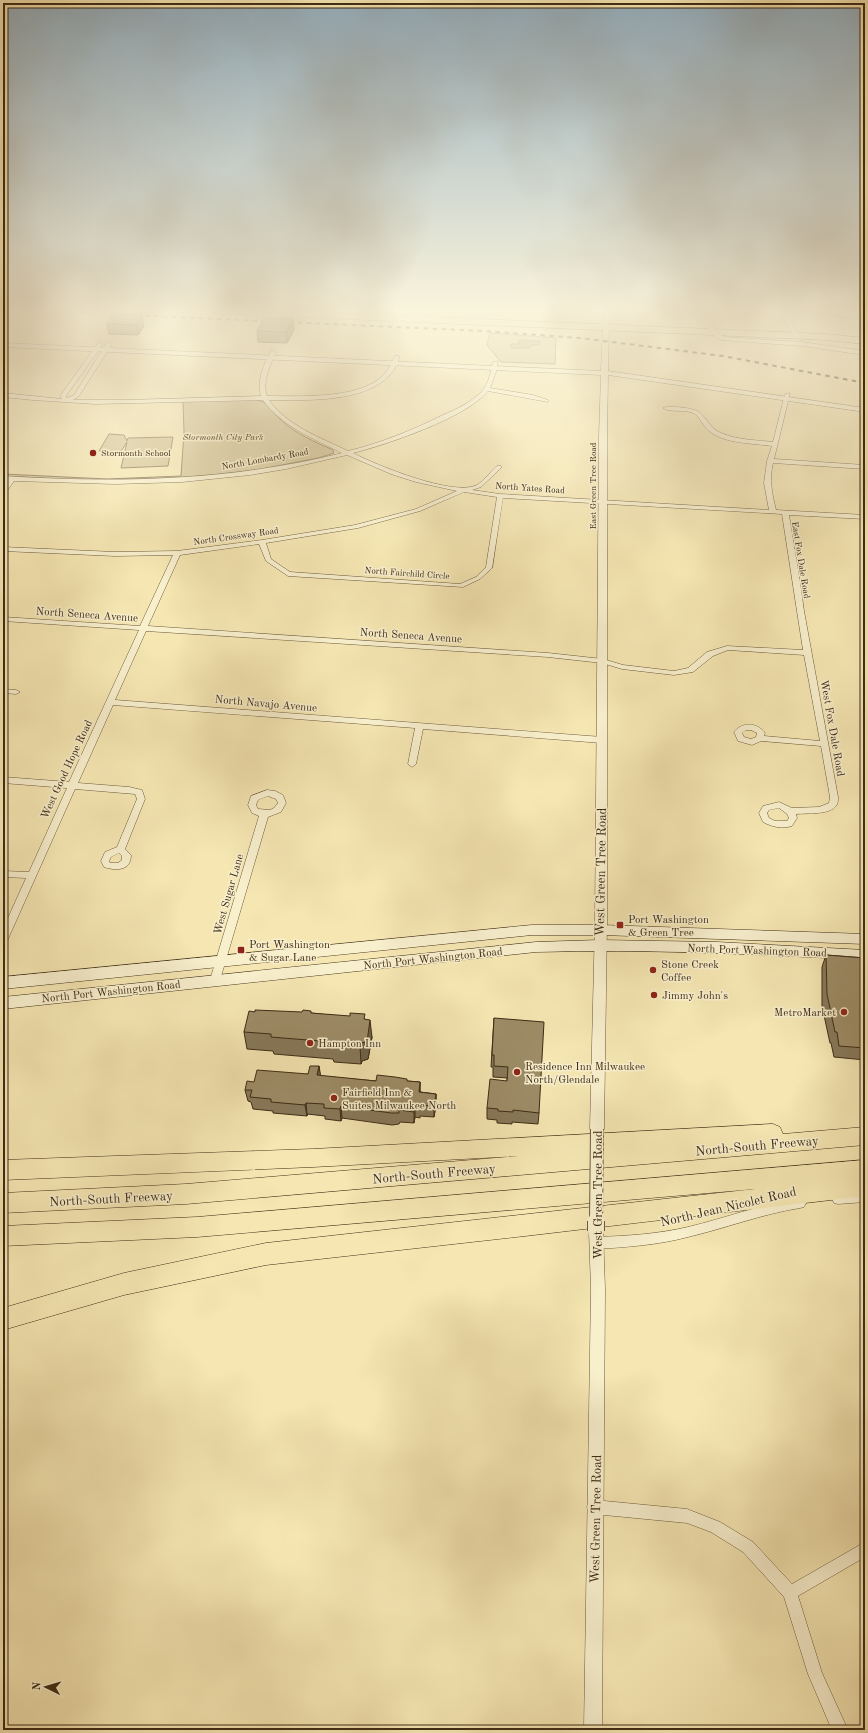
<svg xmlns="http://www.w3.org/2000/svg" width="868" height="1733" font-family="'Old Standard TT',serif">
<rect width="100%" height="100%" fill="#f5e6b2"/>
<filter id="stains"><feTurbulence type="fractalNoise" baseFrequency=".005" numOctaves="4"/><feColorMatrix values="0 0 0 0 .2 0 0 0 0 .09 0 0 0 0 .02 0 0 0 .5 -.17"/></filter>
<radialGradient id="worn" r=".72"><stop offset=".6" stop-color="#630" stop-opacity="0"/><stop offset="1" stop-color="#630" stop-opacity=".3"/></radialGradient>
<!-- green -->
<path fill="#d6c697" stroke="#8a7856" d="M490 333 556 338 555 364 501 362 487 345Z
M255 400C269 401 271 411 281 420 296 434 315 442 333 450L334 453 318 458 251 471 174 479 93 481 3 476V474L107 479 181 476 184 432 183 401Z
M109 434 124 435 127 441 128 438 173 437 168 466 121 468 127 442 122 450 119 452 99 451Z"/>
<!-- water -->
<path fill="#b6a67d" stroke="#867553" d="M519 340 540 341 539 345H531L530 348H511V344H519Z"/>
<g fill="none" stroke-linecap="round" stroke-linejoin="round">
<defs>
<path id="minor" d="M604 310H610L609 328 606 330 603 328Z
M689 310C705 310 711 331 724 337L802 342 865 351V355L802 346 721 340 715 337 703 322Z
M775 310H780C788 317 798 328 798 337H794L786 322Z
M807 310H821L865 316V320Z
M100 342 103 344 66 396 67 398 74 395 106 344 109 342 112 344 79 396 73 400H126L261 396C256 382 264 363 271 351L273 350 276 352C270 365 262 382 267 396 298 396 354 399 379 379 387 372 391 365 395 356H399C399 361 396 365 394 370 370 404 306 400 269 400 286 425 321 438 348 451 381 443 413 430 443 415 457 409 472 402 482 391 489 383 491 371 493 362L498 361 496 372 490 388 533 395 548 400V402L488 391C468 417 386 445 353 453 376 465 454 497 477 485 484 481 491 471 497 466H501V468L481 487 472 490 500 494 769 510 764 483 767 461 772 446C752 443 725 444 709 431 703 427 700 416 693 413 684 409 671 413 663 408 668 405 694 408 699 412 707 418 710 429 721 433 737 440 756 440 773 442L785 394 790 393 774 459 865 465V469L773 463C769 480 772 493 776 510L865 515V519L789 515 800 582 804 611 838 797C838 800 838 804 836 806 830 815 806 813 796 814L797 818 792 826C782 829 772 827 763 822L759 813 763 806 779 802 792 808 819 807 829 803 830 797 821 746 761 741 752 745 738 741 734 732C742 722 757 722 765 733L764 736 820 741 804 655 728 650 713 656 693 672 674 675 622 669 602 663 548 657 146 631 115 700 602 737 606 740 602 743 423 729 416 764 412 767 408 764 415 728 113 705 78 783 129 787 142 790 145 799 125 849 131 855C131 871 116 871 104 867L101 861 105 852 117 847 137 799 135 794 75 789 8 939 6 942 3 943V929L26 878 3 877V871L29 872 67 788 3 783V777L69 782 139 630 3 621V617L140 626 173 555 115 556 3 551V547L115 552 177 551 262 540 355 525 416 509 457 491 416 482 391 474 347 455 286 469 250 475 182 482 115 484 14 481 5 494 3 495V488L8 480H3V476C117 483 230 481 342 453 314 439 281 426 263 400L95 404 33 400 3 397V393L62 399 60 396 98 343ZM464 492 497 497 486 567 476 577 460 584 290 572 271 559 266 543 358 528 420 511ZM503 498 782 514 803 650 727 646 707 652 688 668 674 671 623 665 603 659 548 653 148 626 180 555 259 544 266 561 288 576 463 587 480 579 492 568ZM746 730H751L757 733 756 737 751 739 744 737 742 733ZM779 808 787 814 789 818 787 821H775L769 818 767 813 769 810ZM119 853 122 856V860L118 863H110L109 861 111 857Z
M3 689 16 690 20 692 16 694 3 693Z
M267 790 275 791 283 795 286 803 281 812 268 817 220 980 218 983 215 984 212 983 210 980 259 816 252 813 248 805 251 796ZM268 796 276 799 278 803 274 808 270 810 258 809 256 805 258 800Z
M865 1192V1202L838 1204 834 1203 832 1199 834 1195 838 1194Z
M800 1198 804 1199 806 1203 804 1207 800 1208C762 1214 726 1228 688 1237 658 1245 627 1247 597 1249L593 1247 591 1243 593 1239 597 1237C627 1236 658 1234 688 1227 726 1218 762 1204 800 1198Z
M594 1500 687 1509 720 1522 753 1542 792 1584 865 1542V1557L798 1596 822 1673 848 1730H832L808 1674 784 1597 743 1552 711 1532 687 1523 594 1514 589 1512 587 1507 589 1502Z"/>
<path id="tertiary" d="M606 326 609 328 608 371 865 408V412L608 375 607 437V923L604 1129 602 1133 597 1135 592 1133 590 1129 595 923 599 437 601 375 3 347V343L601 371 603 328Z
M596 1224 601 1226 603 1231 605 1289 602 1730H584L591 1289 589 1231 591 1226Z"/>
<path id="secondary" d="M532 925H601L865 934V944L601 935H532L3 989V977Z
M600 940 717 942 865 950V960C755 954 646 949 536 952L3 1009V997L536 942Z"/>
<path id="primary" d="M206 310H273L826 334 865 338V344L826 340 210 313Z"/>
<path id="motorway" d="M773 1124 780 1127 783 1134 865 1127V1145L186 1204 3 1213V1193L186 1184 519 1156 313 1167 3 1180V1160L313 1149Z
M865 1160V1196L525 1236 266 1265 124 1295 3 1330V1308L124 1273 266 1243 755 1189 197 1237 3 1246V1226L197 1217Z"/>
</defs>
<!-- minor casing -->
<use href="#minor" stroke="#6b5a3c" stroke-width="1"/>
<!-- tertiary casing -->
<use href="#tertiary" stroke="#6b5a3c" stroke-width="1"/>
<!-- secondary casing -->
<use href="#secondary" stroke="#3d2b15" stroke-width="1"/>
<!-- primary casing -->
<use href="#primary" stroke="#3d2b15" stroke-width="1"/>
<!-- motorway casing -->
<use href="#motorway" stroke="#3d2b15" stroke-width="1"/>
<!-- minor -->
<use href="#minor" fill="#f8efcd" fill-rule="evenodd"/>
<!-- tertiary -->
<use href="#tertiary" fill="#f8efcd" fill-rule="evenodd"/>
<!-- secondary -->
<use href="#secondary" fill="#f8efcd" fill-rule="evenodd"/>
<!-- primary -->
<use href="#primary" fill="#f5e6b2" fill-rule="evenodd"/>
<!-- motorway -->
<use href="#motorway" fill="#f5e6b2" fill-rule="evenodd"/>
<!-- rail -->
<path stroke="#3d2b15" stroke-width="2" stroke-dasharray="4.5 4.5" stroke-linecap="butt" d="M19 310 484 331 580 338 723 356 865 383"/>
<defs>
<path id="tertiary-bridge-far1" d="M596 1222 597 1129"/>
<path id="tertiary-bridge" d="M596 1231V1221"/>
</defs>
<!-- tertiary-bridge-far1 casing -->
<use href="#tertiary-bridge-far1" stroke="#6b5a3c" stroke-width="14" stroke-linecap="butt"/>
<!-- tertiary-bridge casing -->
<use href="#tertiary-bridge" stroke="#6b5a3c" stroke-width="18" stroke-linecap="butt"/>
<!-- tertiary-bridge-far1 -->
<use href="#tertiary-bridge-far1" stroke="#f8efcd" stroke-width="12"/>
<!-- tertiary-bridge -->
<use href="#tertiary-bridge" stroke="#f8efcd" stroke-width="16"/>
</g>
<!-- wall -->
<path fill="#877859" stroke="#3d2b15" d="M112 317 144 326 138 335 109 334 107 324Z
M293 319 294 330 287 343 258 342 257 331Z
M826 955 865 958V1060L834 1057 831 1043H830L822 1006V967Z
M255 1012 311 1013 365 1019 372 1037 368 1059 362 1061 361 1064 334 1062 333 1059 274 1054 273 1051 247 1049 244 1032Z
M494 1018 539 1113 538 1124 512 1122V1124L497 1123V1120L487 1119V1108L507 1081V1078L493 1077V1067H491Z
M319 1066 320 1076 376 1081H407L420 1082V1092L436 1094V1105L434 1117 420 1116V1118L415 1117 414 1123 400 1122 399 1124 392 1125 342 1118 341 1121 325 1119V1116L307 1114V1116L273 1113V1111L253 1109 251 1102 248 1101 245 1090 254 1082 308 1074Z"/>
<!-- shaded-wall -->
<path fill="#6e6248" stroke="#3d2b15" d="M142 315 144 326 138 335 136 325Z
M293 319 294 330 287 343 286 332Z
M370 1020 372 1037 368 1059 362 1061 361 1064 360 1046V1043Z
M319 1066 321 1078 317 1075Z
M420 1082V1094L419 1092Z
M436 1094V1105L434 1117V1106Z
M306 1103 307 1114V1116L305 1105Z
M341 1106 342 1118 341 1121 340 1109Z
M415 1106V1117L414 1123V1112Z"/>
<!-- building -->
<path fill="#9d8c67" stroke="#3d2b15" d="M116 314 142 315 136 325 107 324 112 317H114Z
M264 318 293 319 286 332 257 331Z
M826 955 865 958V1048L839 1046 837 1032H835L827 994Z
M255 1010 302 1012 303 1010 311 1011V1013L350 1016V1013L365 1014 364 1019 370 1020 367 1042 360 1043V1046L332 1044V1042L271 1037V1034L244 1032 249 1011 255 1012Z
M494 1018 544 1022 539 1113 513 1110V1112L498 1111V1109L487 1108 490 1079 507 1081 508 1067 494 1066V1055H492Z
M310 1066H319L317 1075 376 1081 377 1075 395 1077 407 1079V1081L420 1082 419 1092 436 1094 434 1106 420 1105V1106H415L414 1112 399 1110V1113H391L341 1106 340 1109 324 1108V1104L306 1103 305 1105 271 1102V1099L250 1097 252 1090H245L247 1081 254 1082 257 1070 308 1074Z"/>
<!-- sky -->
<linearGradient id="sky" x2="0" y2="1"><stop stop-color="#94aebd"/><stop offset="0.56" stop-color="#faf4dc"/><stop offset="1" stop-color="#faf4dc" stop-opacity="0"/></linearGradient>
<rect width="868" height="553" fill="url(#sky)"/>
<!-- markers -->
<g fill="#8f2418" stroke="#f8efcd" stroke-width="1.5">
<circle cx="93" cy="453" r="4"/>
<rect x="616" y="921" width="8" height="8" rx="2"/>
<rect x="237" y="946" width="8" height="8" rx="2"/>
<circle cx="653" cy="970" r="4"/>
<circle cx="654" cy="995" r="4"/>
<circle cx="844" cy="1012" r="4"/>
<circle cx="310" cy="1043" r="4"/>
<circle cx="517" cy="1072" r="4"/>
<circle cx="334" cy="1098" r="4"/>
</g>
<g text-anchor="middle" stroke-width="3" stroke-linejoin="round" paint-order="stroke">
<!-- far-park labels -->
<g font-size="9" font-style="italic" fill="#635236" stroke="#f8efcd">
<text x="223" y="440">Stormonth City Park</text>
</g>
<!-- far-poi labels -->
<g font-size="9" fill="#3d2b15" stroke="#f8efcd" text-anchor="start">
<text x="101" y="456">Stormonth School</text>
</g>
<!-- far-street labels -->
<g font-size="9" fill="#3d2b15" stroke="#f8efcd">
<text transform="translate(265 459) rotate(-10)" y="3">North Lombardy Road</text>
<text transform="translate(593 486) rotate(-90)" y="3">East Green Tree Road</text>
<text transform="translate(530 488) rotate(4)" y="3">North Yates Road</text>
<text transform="translate(236 536) rotate(-8)" y="3">North Crossway Road</text>
<text transform="translate(801 560) rotate(81)" y="3">East Fox Dale Road</text>
<text transform="translate(407 573) rotate(4)" y="3">North Fairchild Circle</text>
</g>
<!-- street labels -->
<g font-size="11" fill="#3d2b15" stroke="#f8efcd">
<text transform="translate(87 614) rotate(4)" y="4">North Seneca Avenue</text>
<text transform="translate(411 635) rotate(4)" y="4">North Seneca Avenue</text>
<text transform="translate(266 703) rotate(5)" y="4">North Navajo Avenue</text>
<text transform="translate(833 728) rotate(80)" y="4">West Fox Dale Road</text>
<text transform="translate(66 769) rotate(-65)" y="4">West Good Hope Road</text>
<text transform="translate(228 894) rotate(-74)" y="4">West Sugar Lane</text>
<text transform="translate(757 950) rotate(2)" y="4">North Port Washington Road</text>
<text transform="translate(433 958) rotate(-6)" y="4">North Port Washington Road</text>
<text transform="translate(111 991) rotate(-6)" y="4">North Port Washington Road</text>
</g>
<!-- poi labels -->
<g font-size="11" fill="#3d2b15" stroke="#f8efcd" text-anchor="start">
<text x="628" y="923">Port Washington<tspan x="628" dy="13">&amp; Green Tree</tspan></text>
<text x="249" y="948">Port Washington<tspan x="249" dy="13">&amp; Sugar Lane</tspan></text>
<text x="661" y="968">Stone Creek<tspan x="661" dy="13">Coffee</tspan></text>
<text x="662" y="999">Jimmy John's</text>
<text x="836" y="1016" text-anchor="end">MetroMarket</text>
<text x="318" y="1047">Hampton Inn</text>
<text x="525" y="1070">Residence Inn Milwaukee<tspan x="525" dy="13">North/Glendale</tspan></text>
<text x="342" y="1096">Fairfield Inn &amp;<tspan x="342" dy="13">Suites Milwaukee North</tspan></text>
</g>
<!-- near-street labels -->
<g font-size="13" fill="#3d2b15" stroke="#f8efcd">
<text transform="translate(600 872) rotate(-89)" y="5">West Green Tree Road</text>
<text transform="translate(757 1145) rotate(-5)" y="5">North-South Freeway</text>
<text transform="translate(434 1173) rotate(-5)" y="5">North-South Freeway</text>
<text transform="translate(597 1195) rotate(-90)" y="5">West Green Tree Road</text>
<text transform="translate(111 1198) rotate(-3)" y="5">North-South Freeway</text>
<text transform="translate(728 1206) rotate(-13)" y="5">North Jean Nicolet Road</text>
<text transform="translate(595 1519) rotate(-89)" y="5">West Green Tree Road</text>
</g>
</g>
<!-- margin -->
<rect width="868" height="1733" fill="none" stroke="#f5e6b2" stroke-width="16"/>
<rect x="4" y="4" width="860" height="1725" fill="none" stroke="#3d2b15" stroke-width="2"/>
<rect x="8" y="8" width="852" height="1717" fill="none" stroke="#3d2b15"/>
<!-- north arrow -->
<g transform="translate(46 1687) rotate(275)" stroke="#f8efcd" stroke-width="3" paint-order="stroke">
<path d="M0-3L7 15L0 10L-7 15Z" fill="#3d2b15"/>
<text y="-6" font-size="11" font-weight="bold" text-anchor="middle" fill="#3d2b15">N</text>
</g>
<rect width="100%" height="100%" filter="url(#stains)"/>
<rect width="100%" height="100%" fill="url(#worn)"/>
</svg>
